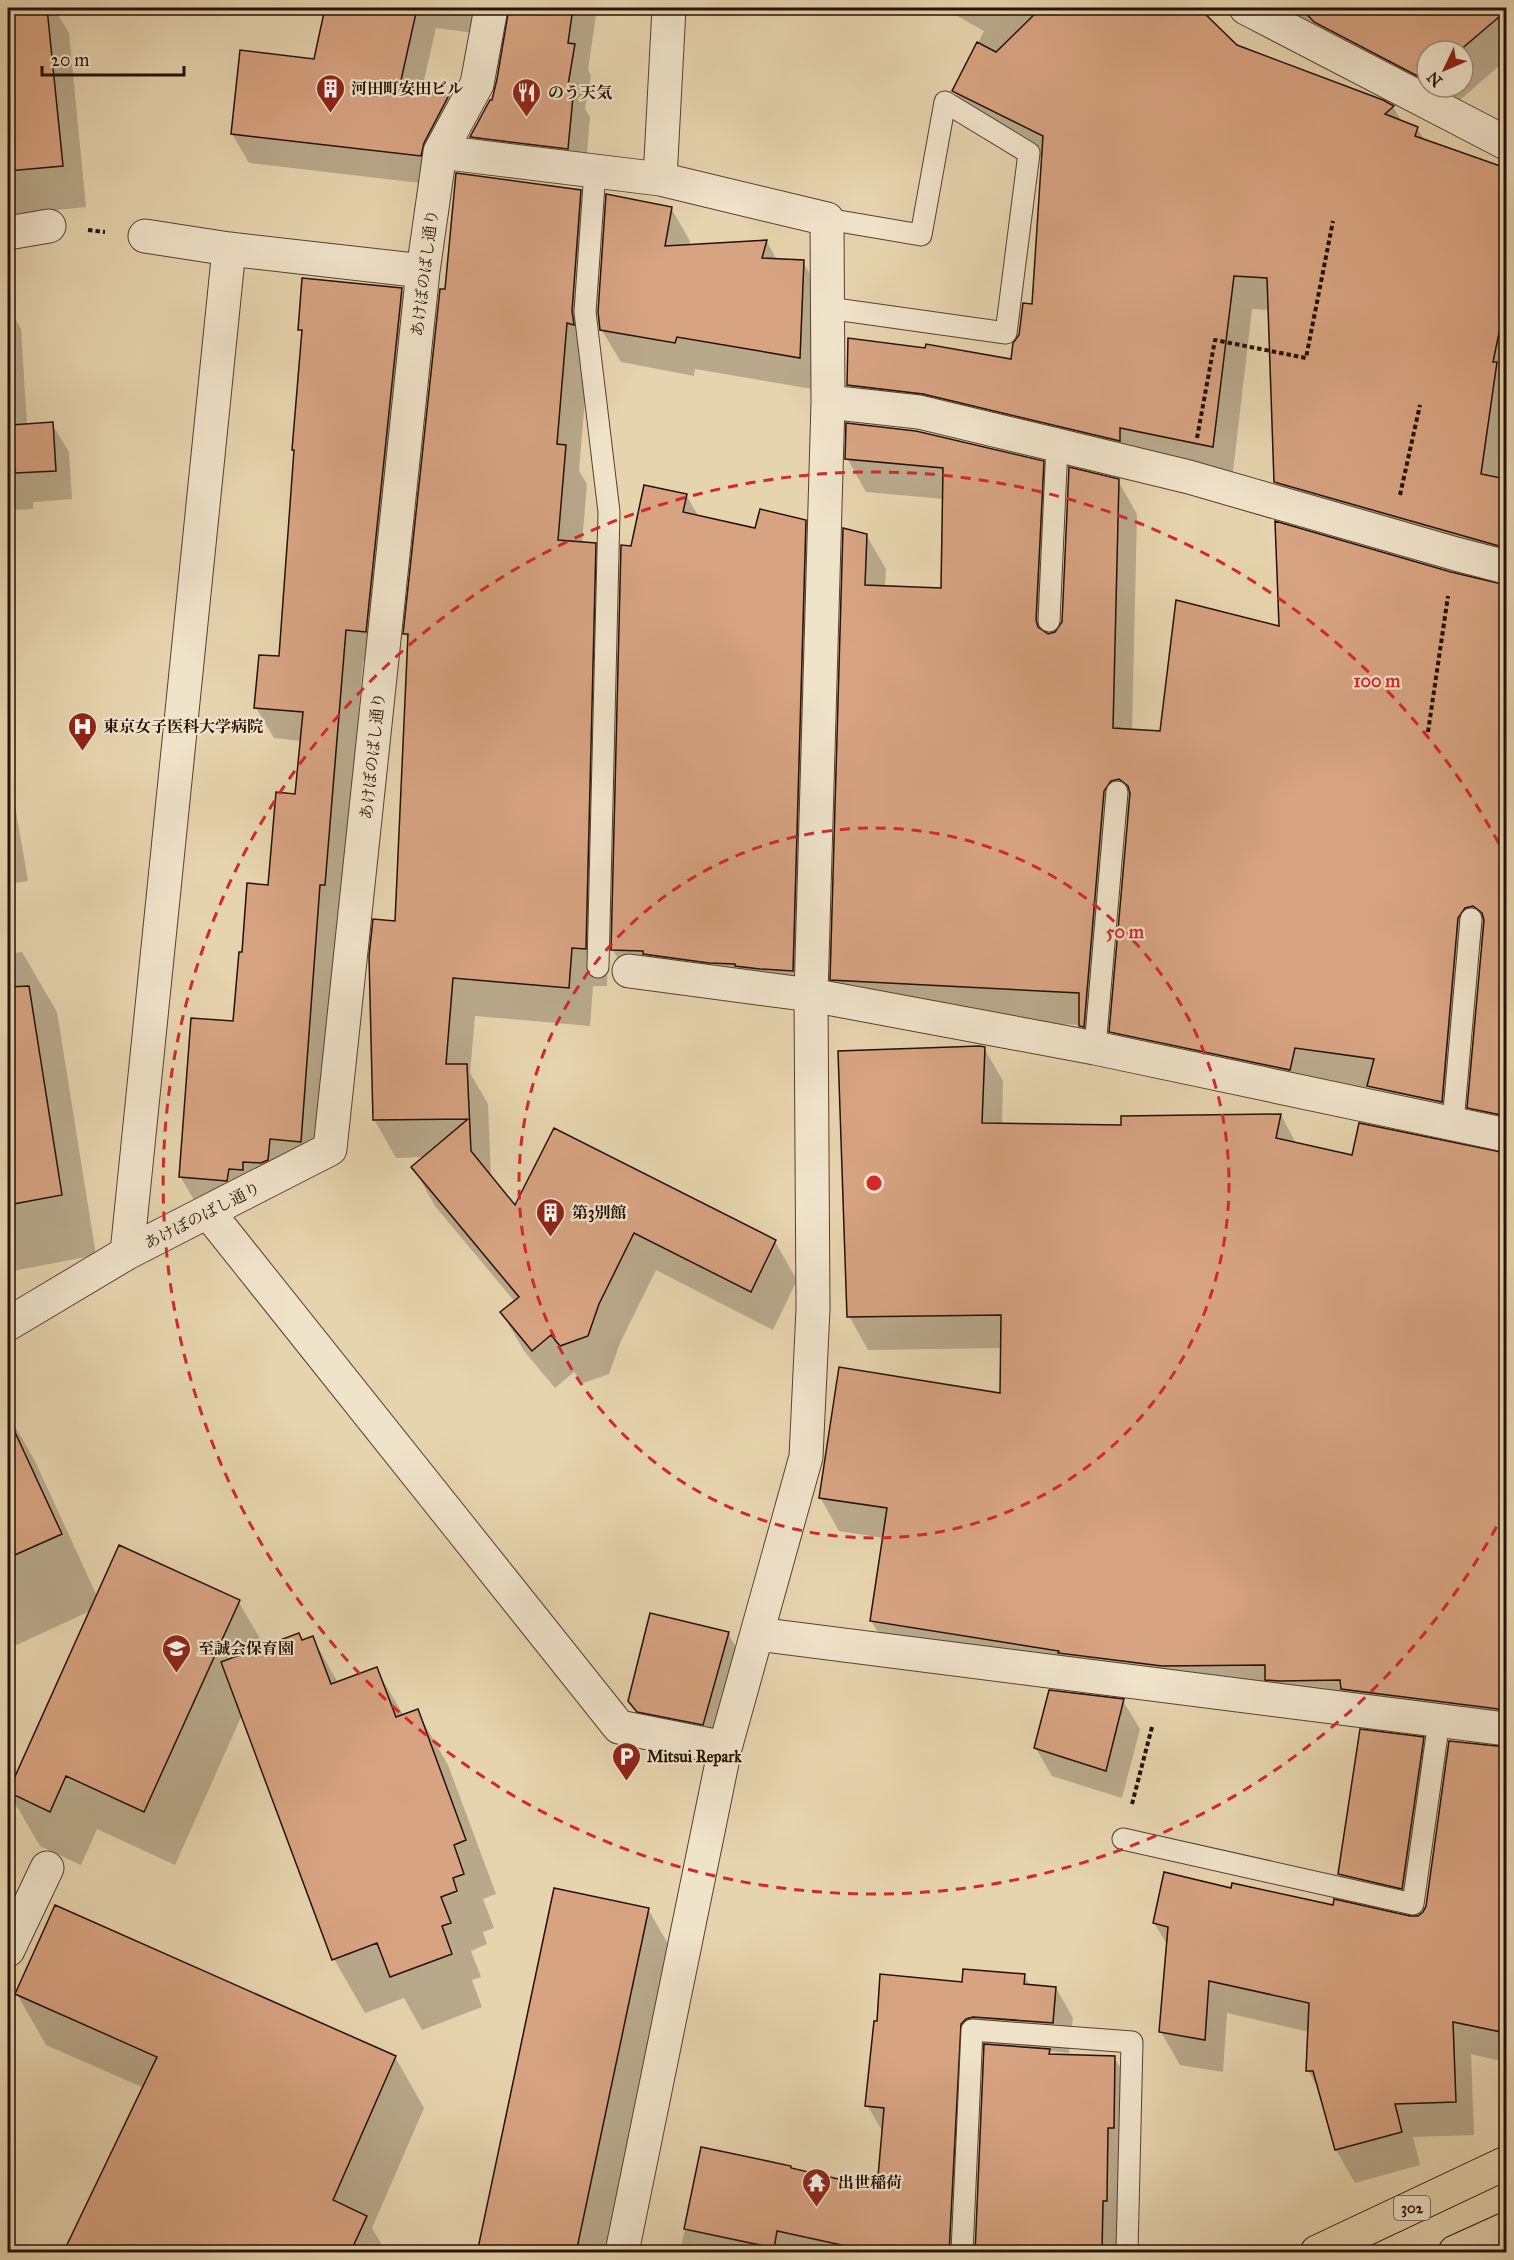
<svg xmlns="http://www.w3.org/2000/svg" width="1514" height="2260" font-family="'IM FELL Great Primer','Noto Serif JP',serif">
<rect width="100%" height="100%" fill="#e6d4ae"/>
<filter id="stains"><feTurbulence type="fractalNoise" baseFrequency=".00333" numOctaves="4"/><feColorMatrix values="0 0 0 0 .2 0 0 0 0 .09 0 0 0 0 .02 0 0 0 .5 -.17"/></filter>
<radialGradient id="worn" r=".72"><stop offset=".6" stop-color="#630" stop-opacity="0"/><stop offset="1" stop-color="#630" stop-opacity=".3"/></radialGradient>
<!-- shadow -->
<path fill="#0003" fill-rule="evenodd" d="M8 8H54L69 33 86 207 8 215Z
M326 8H597L588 70 591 75 585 109 590 117 585 178 488 166 471 137 493 102 510 19H502L489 35 436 28 421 93 449 97 465 126 437 185 249 163 232 134 315 60Z
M943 8H1214L1201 11 1236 46 1382 101 1393 107 1402 122 1417 128 1425 141 1506 177V461L1504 480 1506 481V575L1295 515 1275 482 1270 310 1252 309 1232 480 868 418 848 385 1012 360 1020 335 1033 306 1043 159 974 124 954 91 984 31Z
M1292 8H1506V60L1445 113 1335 56ZM1427 51H1463V87H1427Z
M580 191 602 229 594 351 588 361 579 471 587 484 582 543 595 544 617 583 607 986H593L590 1026 475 1016 470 1073 488 1104 491 1179 516 1208 554 1130 775 1242 797 1280 773 1330 656 1270 620 1343 609 1374 583 1383 574 1372 555 1388 524 1351 502 1313 515 1302 435 1206 413 1167 424 1157 396 1158 374 1119 396 923 409 641 405 634 447 291Z
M671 208 690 241 689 246 767 242 777 260 803 262 822 294 818 390 695 369 694 376 621 362 601 329Z
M401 289 419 320 383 662 363 661 342 916H338L318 1173 287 1170 285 1191 280 1193 260 1192 198 1207 180 1176 234 1023 243 954 270 887 296 795 302 741 274 738 256 708 280 658 295 453 293 450 303 335 300 329Z
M8 306 21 329 27 425 52 424 69 452 72 499 33 502V509L8 510Z
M847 458 1043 462 1062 496 1056 634 1063 622 1118 481 1137 514 1132 731 1162 733 1280 628 1506 587V1145L1488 1141 1469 1107 1482 944 1477 951 1461 1135 1388 1120 1370 1089 1313 1081 1130 1065 1111 1031 1129 815 1123 825 1100 1059 1080 1025 851 1013 832 979 866 535 886 569 885 587 943 590 944 499 866 492Z
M686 495 699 517 756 530 805 521 823 552 810 1002 631 981 613 950 632 548Z
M8 765 28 881 8 884Z
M22 952 57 1012 96 1255 8 1272V954Z
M984 1048 1003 1081 1002 1124 1123 1126 1281 1115 1297 1145 1353 1157 1506 1155V1741L891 1654 871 1621 884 1538 839 1531 820 1497 1001 1395 1002 1348 868 1350 849 1316Z
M8 1349 11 1360 8 1361Z
M8 1414 35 1461 97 1596 238 1601 265 1647 302 1641 312 1637 338 1683 376 1669 404 1716 417 1711 448 1765 496 1894 483 1899 494 1928 483 1932 487 1944 471 1951 481 1977 472 1980 482 2007 422 2030 404 1998 365 2013 334 1959 242 1715 175 1865 97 1829 81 1865 40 1846 9 1793 90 1611 8 1649Z
M728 1633 744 1662 719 1753 646 1730 630 1701Z
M1123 1701 1140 1729 1122 1798 1052 1776 1035 1747Z
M1423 1739 1439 1767 1418 1916 1356 1903 1340 1874Z
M1504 1749H1506V2062L1471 2054 1474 2135 1413 2137 1420 2165 1355 2183 1336 2150 1320 2092 1308 2070 1309 2032 1227 2013 1223 2072 1180 2065 1161 2032 1168 1946 1154 1923 1232 1889 1410 1918 1419 1917 1424 1913Z
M648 1909 679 1963 618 2252H478Z
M1024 1975 1030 1986 1056 1988 1073 2018 1069 2053 1050 2051 1052 2056 1114 2057 1132 2087 1119 2252H976L985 2049 978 2054 967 2252H680L702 2149 879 2190 884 2134 867 2105 963 1983Z
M17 1994 395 2057 424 2108 372 2228 386 2252H65L144 2088 46 2045Z"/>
<!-- building -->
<path fill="#d7a381" stroke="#261002" stroke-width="1.5" d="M8 8H47L63 166 8 171Z
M325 8H388L416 13 399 89 449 95 424 143 421 156 231 134 240 50 314 59Z
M509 8H573L568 43 575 44 568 85 574 86 568 149 470 137 490 100H492L497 79Z
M1041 8H1199L1237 45 1383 100 1394 106 1385 114 1418 127 1415 136 1506 168V299L1493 362H1497L1481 474 1506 479V548L1274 482 1267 278 1234 276 1213 447 1120 428V441L923 394 847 385 848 338 925 348 926 344 1011 359 1013 343 1019 335 1023 303 1032 304 1043 136 952 91 977 42 996 52Z
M1301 8H1506V11L1459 51H1427V78L1425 80 1314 22Z
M456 173 581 190 572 311 574 325 567 323 557 444 566 445 558 540 596 543 586 949 572 948 569 988 453 978 446 1064H467L471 1151 515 1205 554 1128 776 1240 751 1292 634 1233 599 1304 588 1336 560 1346 551 1335 532 1351 500 1312 519 1297 411 1167 468 1119 373 1120 369 956 373 919 395 921 408 634H403L440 289H445Z
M606 194 672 207 665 246 767 240 762 258 804 260 800 358 677 337 675 343 600 330 598 312Z
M302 278 402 288 366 632 346 630 325 885H320L301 1142 270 1139 268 1160 261 1163 243 1162V1170L229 1169 227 1181 179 1177 191 1018 233 1021 239 952H242L247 883 268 885 276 792 295 794 303 712 254 708 259 655 279 656 294 450H292L302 330H298Z
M53 422 56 471 15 473 11 425Z
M846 423 916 431 1044 461 1036 620 1038 627 1048 634 1055 632 1062 622 1069 467 1119 479 1113 728 1160 731 1176 600 1279 626 1275 521 1451 572 1506 585V1116L1467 1108 1484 920 1482 913 1473 906 1465 908 1458 918 1442 1102 1367 1086 1374 1059 1295 1048 1290 1070 1109 1032 1130 793 1128 786 1119 779 1111 781 1104 791 1084 1027 1079 1026V993L830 980 843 528 867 534 865 585 941 588 943 468 845 459Z
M644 485 687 494 683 512 755 528 760 509 806 520 793 971 760 969 735 966V964L709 963 643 954V951L611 950 621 545 631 546Z
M29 986 62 1195 8 1205V987Z
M980 1046 985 1047 982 1123 1121 1125V1116L1281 1114 1276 1138 1352 1155 1359 1123 1506 1153V1710L1341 1689 1340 1680 1280 1681 1265 1680V1665L1162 1666 1058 1653 1059 1651 870 1621 887 1508 819 1498 839 1367 1000 1393 1001 1315 847 1317 838 1051Z
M8 1417 62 1534 8 1558Z
M119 1545 240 1600 144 1812 66 1776 50 1812 8 1792Z
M650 1613 729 1632 703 1725 637 1712 628 1701Z
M299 1633 302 1640 313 1636 331 1684 377 1667 396 1717 418 1709 466 1840 454 1845 464 1874 453 1878 457 1891 441 1897 451 1923 442 1926 452 1954 390 1977 377 1943 332 1960 221 1662Z
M1049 1690 1124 1699 1106 1771 1034 1748Z
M1360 1729 1424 1737 1402 1889 1338 1874Z
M1449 1741 1506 1747V2033L1453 2022 1456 2102 1395 2104 1402 2132 1335 2150 1313 2071H1306L1309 2003 1209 1981 1205 2040 1159 2032 1168 1927 1153 1923 1164 1872 1231 1888 1232 1883 1333 1905 1334 1899 1410 1916H1418L1423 1912 1426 1906Z
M554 1888 649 1908 576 2253H477Z
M55 1905 396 2056 333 2200 367 2216 350 2253H63L157 2057 15 1994Z
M963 1969 1025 1974 1024 1984 1056 1987 1053 2023 973 2017 966 2019 961 2024 949 2253H878L777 2231 774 2248 684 2229 701 2147 791 2166V2168L877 2188 884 2108 865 2106 874 2021H877L880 1974 962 1982Z
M984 2044 1050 2049 1049 2054 1115 2056 1114 2128H1108L1107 2201H1103L1102 2253H975Z"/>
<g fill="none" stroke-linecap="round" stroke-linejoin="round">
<defs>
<path id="service" d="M595 171 585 312 609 512 598 967
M827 219 921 235 945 102 1029 153 1006 333 828 308
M1049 621 1057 445
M1095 1048 1117 792
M1453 1123 1471 919
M1123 1839 1413 1904 1439 1721
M962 2252 972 2030 1132 2042 1127 2252"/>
<path id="minor" d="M1246 8 1506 143
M440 152 660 179
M8 233 49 226
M145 236 229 249 423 271
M828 402 919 412 1057 445 1189 477 1456 554 1506 567
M629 971 811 995 1095 1048 1506 1135
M208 1212 619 1727 725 1748
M127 1253 229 249
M8 1324 127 1253 330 1149 423 271 440 152 477 84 491 8
M757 1634 1506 1729
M8 1950 47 1868
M622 2252 725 1748 806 1457 813 1309 811 995 828 402 827 219 660 179 669 8"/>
<path id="primary" d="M1317 2252 1506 2163
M1455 2252 1506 2229"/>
</defs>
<!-- service casing -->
<use href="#service" stroke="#56412d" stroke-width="23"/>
<!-- minor casing -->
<use href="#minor" stroke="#56412d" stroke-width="35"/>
<!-- primary casing -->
<use href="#primary" stroke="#261002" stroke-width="35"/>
<!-- path -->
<path stroke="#261002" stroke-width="4" stroke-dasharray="4.5 3" stroke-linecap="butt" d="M88 230 105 232
M1197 438 1215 340 1306 358 1333 221
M1400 495 1420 405
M1428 732 1448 596
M1132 1804 1152 1727"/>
<!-- service -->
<use href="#service" stroke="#efe3ca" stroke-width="21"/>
<!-- minor -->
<use href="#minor" stroke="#efe3ca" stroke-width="33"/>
<!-- primary -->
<use href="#primary" stroke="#e6d4ae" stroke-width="33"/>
</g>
<!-- distance rings -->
<g fill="none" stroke="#d62828" stroke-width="3" stroke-dasharray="10 8">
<circle cx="874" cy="1183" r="355"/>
<path d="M1505 1511A711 711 0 1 1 1505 855"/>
</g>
<!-- icons -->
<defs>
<symbol id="building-pin" viewBox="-11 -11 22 30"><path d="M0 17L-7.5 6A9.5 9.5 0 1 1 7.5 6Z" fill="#8f2418" stroke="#efe3ca"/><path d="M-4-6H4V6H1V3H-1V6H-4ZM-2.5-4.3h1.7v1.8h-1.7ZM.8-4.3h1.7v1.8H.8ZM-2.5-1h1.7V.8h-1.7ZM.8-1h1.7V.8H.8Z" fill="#fff"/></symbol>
<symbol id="restaurant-pin" viewBox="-11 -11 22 30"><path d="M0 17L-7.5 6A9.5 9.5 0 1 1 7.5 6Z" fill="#8f2418" stroke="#efe3ca"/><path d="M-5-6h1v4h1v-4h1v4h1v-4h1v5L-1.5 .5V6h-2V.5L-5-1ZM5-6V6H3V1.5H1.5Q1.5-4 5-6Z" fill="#fff"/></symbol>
<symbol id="hospital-pin" viewBox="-11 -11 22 30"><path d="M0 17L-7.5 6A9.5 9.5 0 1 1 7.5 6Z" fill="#8f2418" stroke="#efe3ca"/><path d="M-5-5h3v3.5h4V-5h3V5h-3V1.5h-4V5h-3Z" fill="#fff"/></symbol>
<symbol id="school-pin" viewBox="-11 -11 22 30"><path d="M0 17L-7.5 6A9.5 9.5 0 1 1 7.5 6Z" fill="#8f2418" stroke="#efe3ca"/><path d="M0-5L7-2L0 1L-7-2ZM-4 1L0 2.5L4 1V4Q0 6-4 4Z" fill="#fff"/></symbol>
<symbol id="parking-pin" viewBox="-11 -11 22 30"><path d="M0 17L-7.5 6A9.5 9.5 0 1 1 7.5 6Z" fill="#8f2418" stroke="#efe3ca"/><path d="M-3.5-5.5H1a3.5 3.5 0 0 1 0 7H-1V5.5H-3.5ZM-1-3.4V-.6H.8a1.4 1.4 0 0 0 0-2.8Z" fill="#fff"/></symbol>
<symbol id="temple-pin" viewBox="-11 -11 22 30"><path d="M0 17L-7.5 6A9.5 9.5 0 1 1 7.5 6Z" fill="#8f2418" stroke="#efe3ca"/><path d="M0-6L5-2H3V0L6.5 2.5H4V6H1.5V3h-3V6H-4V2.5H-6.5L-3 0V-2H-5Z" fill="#fff"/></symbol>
</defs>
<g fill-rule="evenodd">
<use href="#building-pin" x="314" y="72" width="33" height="45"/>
<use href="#restaurant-pin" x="510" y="76" width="33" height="45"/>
<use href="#hospital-pin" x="66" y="710" width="33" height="45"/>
<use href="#building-pin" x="534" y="1196" width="33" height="45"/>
<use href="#school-pin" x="160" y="1632" width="33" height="45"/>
<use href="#parking-pin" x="610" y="1740" width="33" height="45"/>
<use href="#temple-pin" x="800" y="2166" width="33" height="45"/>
</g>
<g text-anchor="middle" stroke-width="4.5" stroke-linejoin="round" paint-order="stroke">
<!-- shield labels -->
<rect fill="#efe3ca" stroke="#624f3e" stroke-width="1.5" x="1394" y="2196" width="36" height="24" rx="4.5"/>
<g font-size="15" font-weight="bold" fill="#261002">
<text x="1412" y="2213">302</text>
</g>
<!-- poi labels -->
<g font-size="16" font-weight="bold" fill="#261002" stroke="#efe3ca" text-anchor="start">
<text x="351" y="94">河田町安田ビル</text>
<text x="548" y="98">のう天気</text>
<text x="103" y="732">東京女子医科大学病院</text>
<text x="572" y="1218">第3別館</text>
<text x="198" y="1654">至誠会保育園</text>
<text x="647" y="1762">Mitsui Repark</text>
<text x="838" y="2188">出世稲荷</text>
</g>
<!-- street labels -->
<g font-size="16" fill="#261002" stroke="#efe3ca">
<text transform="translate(424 273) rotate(-83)" y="6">あけぼのばし通り</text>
<text transform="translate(372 756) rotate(-84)" y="6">あけぼのばし通り</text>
<text transform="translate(202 1215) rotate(-27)" y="6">あけぼのばし通り</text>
</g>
</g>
<circle cx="874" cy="1183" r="9" fill="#d62828" stroke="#efe3ca" stroke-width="3"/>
<g font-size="18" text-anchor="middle" font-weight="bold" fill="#d62828" stroke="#efe3ca" stroke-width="4.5" stroke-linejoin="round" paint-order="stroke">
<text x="1377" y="687">100 m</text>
<text x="1125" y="938">50 m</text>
</g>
<!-- margin -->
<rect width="1514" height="2260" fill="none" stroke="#e6d4ae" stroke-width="30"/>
<rect x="9" y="9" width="1496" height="2242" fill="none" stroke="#261002" stroke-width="3"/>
<rect x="15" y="15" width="1484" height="2230" fill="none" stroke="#261002" stroke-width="1.5"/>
<!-- north arrow -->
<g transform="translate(1445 69) rotate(226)"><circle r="28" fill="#efe3ca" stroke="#9f8f7a" stroke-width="1.5"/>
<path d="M0-4.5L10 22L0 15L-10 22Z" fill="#8f2418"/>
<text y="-9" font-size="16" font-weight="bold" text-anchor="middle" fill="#261002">N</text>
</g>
<!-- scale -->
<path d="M42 66v9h142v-9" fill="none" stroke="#261002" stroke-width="3"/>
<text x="51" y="66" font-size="18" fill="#261002" stroke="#efe3ca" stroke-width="4.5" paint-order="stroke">20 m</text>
<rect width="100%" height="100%" filter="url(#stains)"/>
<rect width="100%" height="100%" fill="url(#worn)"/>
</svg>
